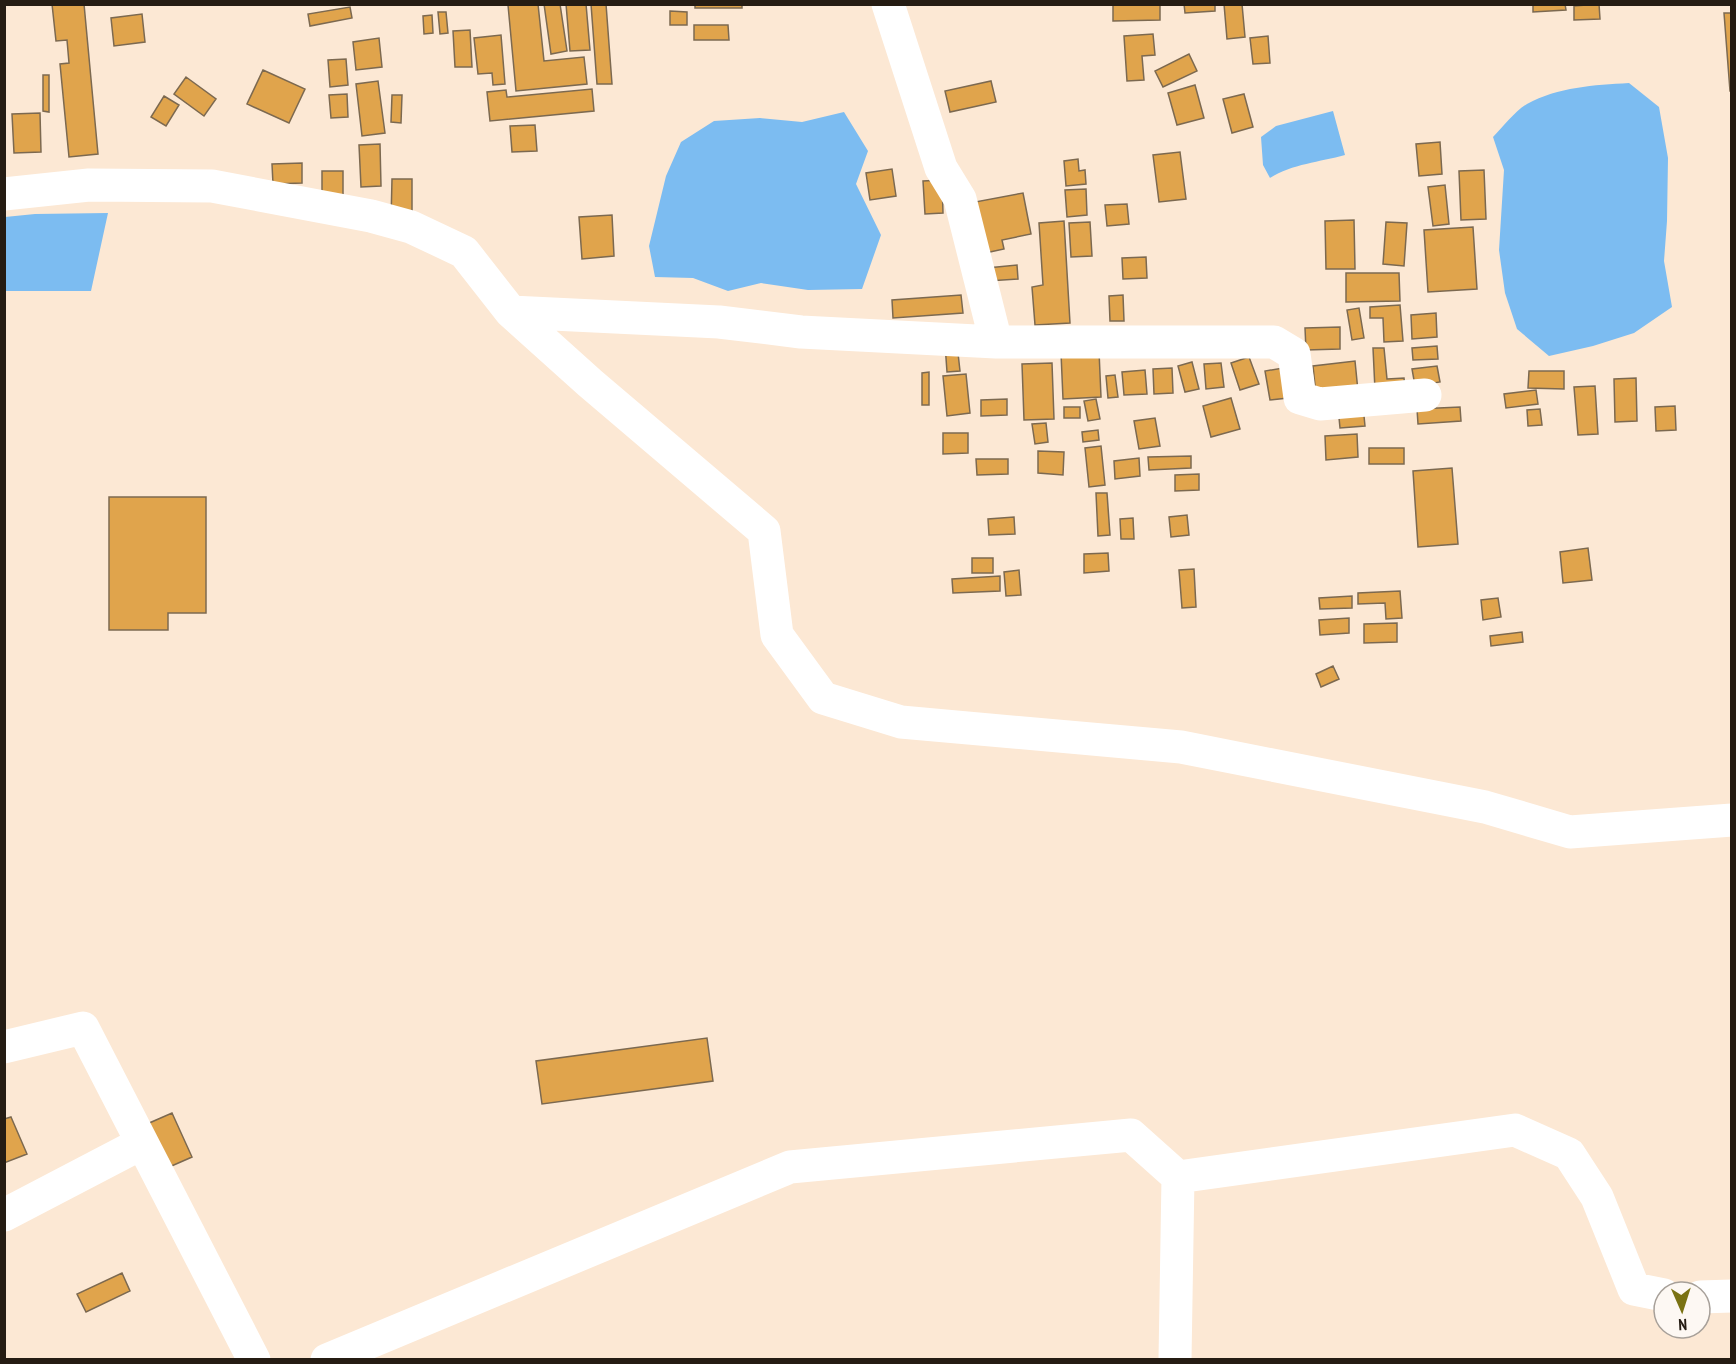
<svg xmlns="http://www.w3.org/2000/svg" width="1736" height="1364" font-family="'PT Sans Narrow',sans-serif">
<rect width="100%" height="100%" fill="#fce8d4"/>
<!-- water -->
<path fill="#7cbcf1" d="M1629 83 1659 107 1668 158 1667 221 1664 261 1672 307 1634 333 1593 346 1549 356 1517 329 1505 293 1499 250 1504 170 1493 137C1503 127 1515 111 1527 104 1558 87 1594 85 1629 83Z
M1333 111 1345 155C1320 162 1292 164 1270 178L1263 165 1261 137 1276 126Z
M844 112 868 151 856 184 881 235 862 289 808 290 761 283 728 291 693 278 655 277 649 246 666 176 681 142 714 121 760 118 802 122Z
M108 213 91 291H5V217L35 214Z"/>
<!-- building -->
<path fill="#e0a44c" stroke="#7c6950" stroke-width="1.5" d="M52 4H84L98 154 69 157 60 64 69 63 67 40 56 41Z
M538 4 544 61 584 57 587 84 516 91 508 5Z
M544 4H560L567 51 551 54Z
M566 4H586L590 50 570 51Z
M591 4H606L612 84H597Z
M695 4H742V8H695Z
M1113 4H1160V20L1113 21Z
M1184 4H1215V11L1185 13Z
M1224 4H1242L1245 37 1227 39Z
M1533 4H1565L1566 10 1533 12Z
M1599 4 1600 19 1574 20V6Z
M350 7 352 18 310 26 308 14Z
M670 11 687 12V25H670Z
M438 12H446L448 33 440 34Z
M1724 13H1732V91H1730Z
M142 14 145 42 114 46 111 18Z
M432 15 433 33 424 34 423 16Z
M694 25H728L729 40H694Z
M470 30 472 67H455L453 31Z
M1153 34 1155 55 1142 56 1144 80 1127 81 1124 36Z
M501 35 505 84 493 85 492 73 478 74 474 38Z
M1268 36 1270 63 1253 64 1250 38Z
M379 38 382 67 356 70 353 42Z
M1189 54 1197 71 1163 87 1155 71Z
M346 59 348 85 330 87 328 60Z
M263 70 305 89 289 123 247 104Z
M43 75H49V112L43 111Z
M186 77 216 99 204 116 174 94Z
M378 81 385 133 362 136 356 84Z
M991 81 996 102 950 112 945 91Z
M1195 85 1204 118 1177 125 1168 93Z
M592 89 594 111 490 121 487 92 506 90 507 97Z
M347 94 348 117 331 118 329 95Z
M1244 94 1253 127 1232 133 1223 99Z
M392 95H402L401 123 391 122Z
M164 96 179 105 166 126 151 117Z
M40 113 41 152 14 153 12 114Z
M535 125 537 151 512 152 510 126Z
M1440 142 1442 174 1419 176 1416 144Z
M380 144 381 186 361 187 359 145Z
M1180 152 1186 199 1159 202 1153 155Z
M1078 159 1079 171 1085 170 1086 184 1066 186 1064 161Z
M302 163V183L273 184 272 164Z
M892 169 896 196 870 200 866 173Z
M1484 170 1486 219 1461 220 1459 171Z
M322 171H343V203L322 204Z
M392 179H412V221H391Z
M942 180 943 213 925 214 923 181Z
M1445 185 1449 224 1433 226 1428 187Z
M1086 189 1087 215 1067 217 1065 190Z
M1023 193 1031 234 1002 240 1004 249 985 253 975 202Z
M1127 204 1129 224 1107 226 1105 205Z
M612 215 614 256 582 259 579 217Z
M1354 220 1355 269H1326L1325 221Z
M1064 221 1070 323 1035 325 1032 287 1043 285 1039 223Z
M1090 222 1092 256 1071 257 1069 223Z
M1386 222 1407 223 1404 266 1383 264Z
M1473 227 1477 289 1428 292 1424 230Z
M1146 257 1147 278 1123 279 1122 258Z
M1017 265 1018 279 988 281 987 268Z
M1346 273H1399L1400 301 1346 302Z
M961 295 963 313 893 318 892 300Z
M1123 295 1124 321H1110L1109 296Z
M1400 305 1403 341 1384 342 1383 318H1370V307Z
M1359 308 1364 338 1352 340 1347 310Z
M1436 313 1437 337 1412 339 1411 315Z
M1340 327V349L1306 350 1305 328Z
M945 344H957L960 371 947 372Z
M1437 346 1438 359 1413 360 1412 348Z
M1373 348H1384L1387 379 1404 378 1405 389 1375 390Z
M1099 351 1101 397 1063 399 1061 353Z
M1249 357 1259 384 1240 390 1231 363Z
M1355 361 1358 391 1316 395 1313 366Z
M1192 362 1199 389 1185 392 1178 366Z
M1052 363 1054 419 1024 420 1022 364Z
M1221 363 1224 387 1206 389 1204 364Z
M1437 366 1440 382 1415 386 1412 369Z
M1172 368 1173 393 1154 394 1153 369Z
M1283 368 1288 398 1270 400 1265 371Z
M1145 370 1147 394 1124 395 1122 372Z
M1529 371H1564V389L1528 388Z
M929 372V405H922V373Z
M966 374 970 413 947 416 943 376Z
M1115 375 1118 397 1108 398 1106 376Z
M1636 378 1637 421 1615 422 1614 379Z
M1595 386 1598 434 1578 435 1574 387Z
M1536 390 1538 404 1506 408 1504 394Z
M1231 398 1240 429 1211 437 1203 406Z
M1007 399V415L981 416V400Z
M1096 399 1100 419 1088 421 1084 401Z
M1363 406 1365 426 1340 428 1338 407Z
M1675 406 1676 430 1656 431 1655 407Z
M1064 407H1080V418H1064Z
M1460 407 1461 421 1418 424 1417 409Z
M1540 409 1542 425 1528 426 1527 410Z
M1155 418 1160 446 1139 449 1134 421Z
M1046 423 1048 442 1035 444 1032 424Z
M1098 430 1099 440 1083 442 1082 432Z
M943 433H968V453L943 454Z
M1357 434 1358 457 1326 460 1325 436Z
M1101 446 1105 485 1089 487 1085 448Z
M1369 448H1404V464H1369Z
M1038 451 1064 452 1063 475 1038 473Z
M1191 456V468L1149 470 1148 457Z
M1139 458 1140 476 1115 479 1114 461Z
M976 459H1008V474L977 475Z
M1452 468 1458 544 1418 547 1413 471Z
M1199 474V490L1175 491V475Z
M1096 493H1107L1110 535 1098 536Z
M109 497H206V613H168V630H109Z
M1187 515 1189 535 1171 537 1169 517Z
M1014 517 1015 534 989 535 988 519Z
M1133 518 1134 539H1121L1120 519Z
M1588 548 1592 580 1563 583 1560 552Z
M1108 553 1109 571 1084 573V554Z
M972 558H993V573H972Z
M1194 569 1196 607 1182 608 1179 570Z
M1019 570 1021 595 1006 596 1004 572Z
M1000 576V591L953 593 952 579Z
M1400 591 1402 618 1386 619 1385 603 1358 604V593Z
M1352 596V608L1320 609 1319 598Z
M1498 598 1501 617 1483 620 1481 600Z
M1349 618V633L1320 635 1319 620Z
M1397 623V642L1364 643V624Z
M1522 632 1523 642 1491 646 1490 636Z
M1333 666 1339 679 1321 687 1316 674Z
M707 1038 713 1081 542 1104 536 1061Z
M172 1113 192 1157 167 1168 147 1124Z
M11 1117 27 1154 4 1163V1119Z
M122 1273 130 1291 86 1312 77 1294Z"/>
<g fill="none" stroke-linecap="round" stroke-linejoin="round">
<!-- minor -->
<path stroke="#fff" stroke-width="33" d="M888 4 941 168 960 199 996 342H1274L1294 354 1300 398 1320 404 1425 395
M4 194 89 185 212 186 371 216 411 227 464 252 511 312 590 383 764 531 777 635 823 698 901 722 1181 747 1485 807 1570 832 1732 820
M511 312 719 322 801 332 996 342
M4 1047 83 1028 254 1360
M1178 1177 1515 1130 1569 1154 1597 1197 1634 1289 1664 1295
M4 1215 142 1143
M1700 1297 1732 1296
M327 1360 790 1167 1131 1135 1178 1177 1175 1360"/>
</g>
<!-- border -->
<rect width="1736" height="1364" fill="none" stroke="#251c13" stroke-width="12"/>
<!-- north arrow -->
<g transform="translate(1682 1310) rotate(177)"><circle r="28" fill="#fdf8f3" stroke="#a7a099" stroke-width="1.5"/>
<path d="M0-4.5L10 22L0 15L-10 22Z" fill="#7a7213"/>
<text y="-9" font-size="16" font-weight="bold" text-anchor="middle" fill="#251c13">N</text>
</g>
</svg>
